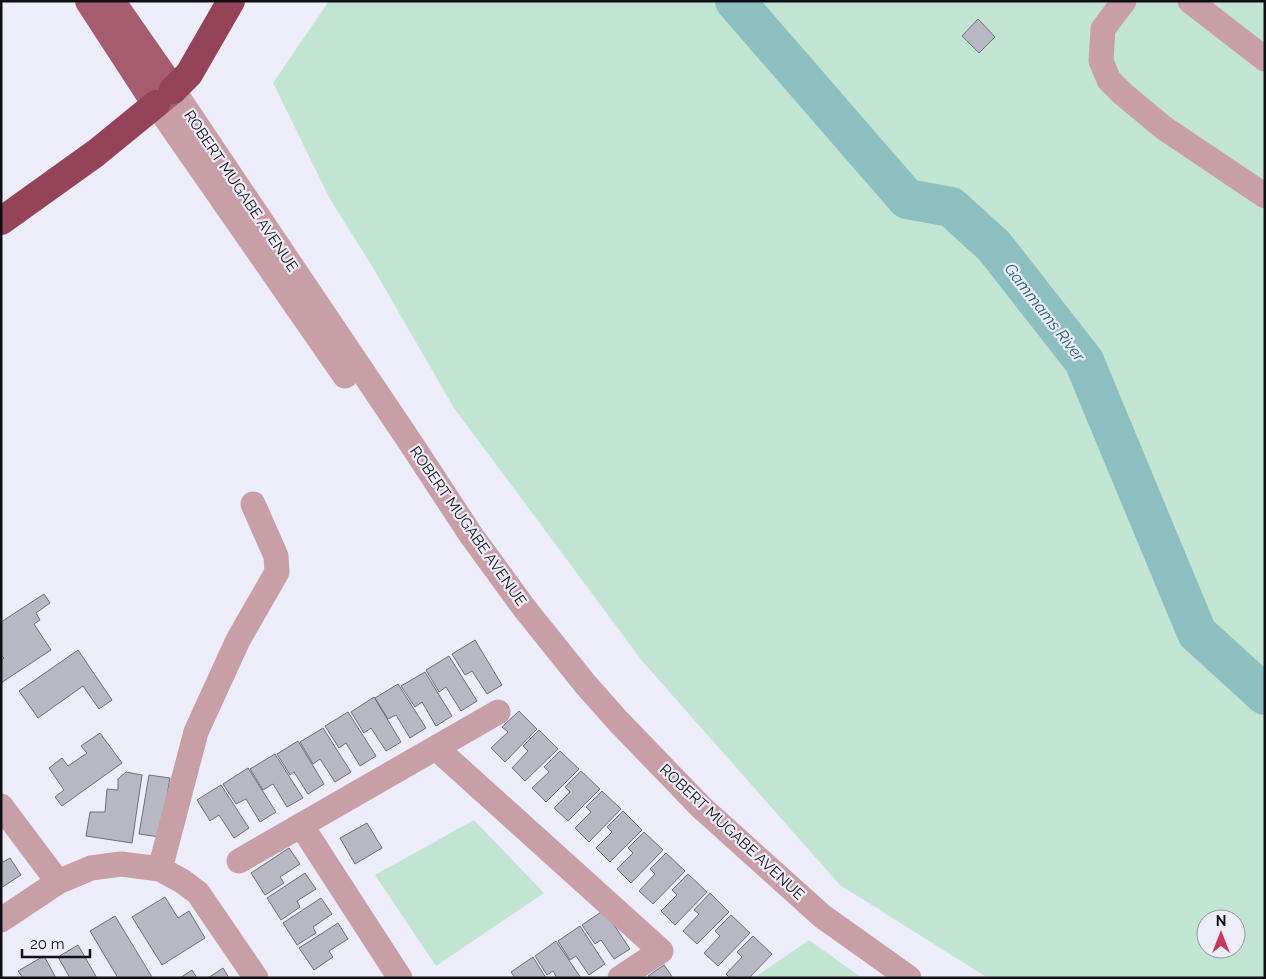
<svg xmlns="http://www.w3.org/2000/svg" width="1266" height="979" font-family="Raleway,sans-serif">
<rect width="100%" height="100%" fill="#edecf9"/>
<!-- green -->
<path fill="#c1e5d2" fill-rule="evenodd" d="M329 1H1265V978H988L840 885 643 662 454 408 372 266 330 199 273 83ZM1206 919H1236V949H1206Z
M474 820 544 893 436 966 375 875Z
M809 940 862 978H754Z"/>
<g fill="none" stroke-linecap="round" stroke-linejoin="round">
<!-- river -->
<path stroke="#8dbfc0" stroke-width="40" d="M735 1 907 199 951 207 994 246 1084 361 1197 633 1265 695"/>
</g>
<!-- building -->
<path fill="#b7b8c4" stroke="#6e6f7a" d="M978 19 995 37 979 53 962 36Z
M44 594 50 603 36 613 40 620 34 624 51 650 1 683V660L4 658 1 655V622Z
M475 640 502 685 487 694 472 671 465 675 452 654Z
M78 650 112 700 99 709 83 686 38 718 19 691Z
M449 656 477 701 461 711 446 687 439 692 426 670Z
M425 672 452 716 436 726 422 702 415 707 401 686Z
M398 684 426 728 410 738 396 715 388 719 375 698Z
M374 697 401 742 386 751 371 728 364 733 351 712Z
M519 711 537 729 505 762 491 748 508 732 502 727Z
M348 712 376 756 360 766 346 743 339 748 325 726Z
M323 728 351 772 335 782 320 759 313 764 300 742Z
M539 730 558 749 525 781 512 768 528 751 523 746Z
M100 733 122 763 62 806 55 797 64 790 49 768 62 758 68 766 87 753 81 746Z
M298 741 324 784 308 794 294 772 290 775 277 754Z
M560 751 579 769 546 802 532 788 549 772 544 767Z
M275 754 303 798 287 807 273 784 263 790 250 769Z
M248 768 276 812 260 822 246 799 236 804 223 784Z
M581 771 600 789 568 821 554 808 570 792 565 787Z
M126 772 142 775 132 843 86 836 90 812H105L107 789 118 790V779Z
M149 775 170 778 160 837 139 834Z
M221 785 249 828 234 838 219 815 210 821 197 800Z
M602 791 621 809 589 842 575 828 591 812 586 807Z
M623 811 642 830 610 862 596 848 612 832 607 827Z
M367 823 382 848 355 864 340 838Z
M644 832 663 850 631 883 617 869 633 853 628 848Z
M289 848 300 864 280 877 284 883 265 895 251 873Z
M666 853 685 871 653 904 639 891 655 874 650 869Z
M10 858 21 875 1 888V859L3 862Z
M305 873 316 889 297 901 300 907 281 920 267 898Z
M688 874 707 892 675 925 661 911 677 895 672 890Z
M710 893 729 912 697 944 683 931 699 914 694 910Z
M165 897 178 918 189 911 205 938 162 965 132 917Z
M321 898 332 914 313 927 316 933 297 945 283 923Z
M604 910 630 949 614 959 601 940 595 944 582 925Z
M731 915 750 933 718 966 704 953 720 936 715 931Z
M115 916 152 977 150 978H118L90 931Z
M338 923 348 939 329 951 333 957 314 970 299 948Z
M580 926 605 964 589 975 576 956 570 960 558 941Z
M753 936 772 954 749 978H730L726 974 742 957 737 952Z
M556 941 581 978H557L553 971 547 975 535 956Z
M78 945 97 978H70L58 957Z
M44 956 56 978H23L18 971Z
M533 957 546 978H515L511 972Z
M664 965 673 978H650L648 976Z
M223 968 229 978H208Z
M192 970 197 978H180Z"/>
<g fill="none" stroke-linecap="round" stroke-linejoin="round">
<!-- minor -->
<path stroke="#c99fa7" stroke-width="25" d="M1124 1 1103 29 1101 61 1109 80 1123 94 1164 128 1265 196
M1190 1 1265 59
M173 90 410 442 471 535 525 609 586 685 618 721 701 807 822 916 909 978
M156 104 345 376
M436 748 661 951 620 978
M1 806 58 882
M301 825 400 978
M239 861 498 712
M160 869 196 732 238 640 277 572 276 556 253 504
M1 920 58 882 91 868 121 864 160 869 182 881 198 893 256 978"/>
<!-- major -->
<path stroke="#a45c6e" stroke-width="28" d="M89 1 156 104 173 90 111 1"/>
<!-- highway -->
<path stroke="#944359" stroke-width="28" d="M173 90 189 74 231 1
M1 221 96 153 156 104"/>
</g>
<g text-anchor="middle" stroke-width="4.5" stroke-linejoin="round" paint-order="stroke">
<!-- street labels -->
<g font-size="15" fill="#100f14" stroke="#edecf9">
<text transform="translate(241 191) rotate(56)" y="5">ROBERT MUGABE AVENUE</text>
<text transform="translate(468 526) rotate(55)" y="5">ROBERT MUGABE AVENUE</text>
<text transform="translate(732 832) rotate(43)" y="5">ROBERT MUGABE AVENUE</text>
</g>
<!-- water labels -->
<g font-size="16" font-style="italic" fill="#206365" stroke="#edecf9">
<text transform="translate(1045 312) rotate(52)" y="6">Gammams River</text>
</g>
</g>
<!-- border -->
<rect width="1266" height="979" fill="none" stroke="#100f14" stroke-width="5"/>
<!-- north arrow -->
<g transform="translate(1221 934)"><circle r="24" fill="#edecf9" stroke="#95949d"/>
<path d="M0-4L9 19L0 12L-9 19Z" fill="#c7385e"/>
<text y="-8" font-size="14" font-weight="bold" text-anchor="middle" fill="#100f14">N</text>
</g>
<!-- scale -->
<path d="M22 949v8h68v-8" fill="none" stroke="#100f14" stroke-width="2.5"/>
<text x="30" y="949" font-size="15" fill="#100f14" stroke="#edecf9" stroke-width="4" paint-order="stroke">20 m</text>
</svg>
